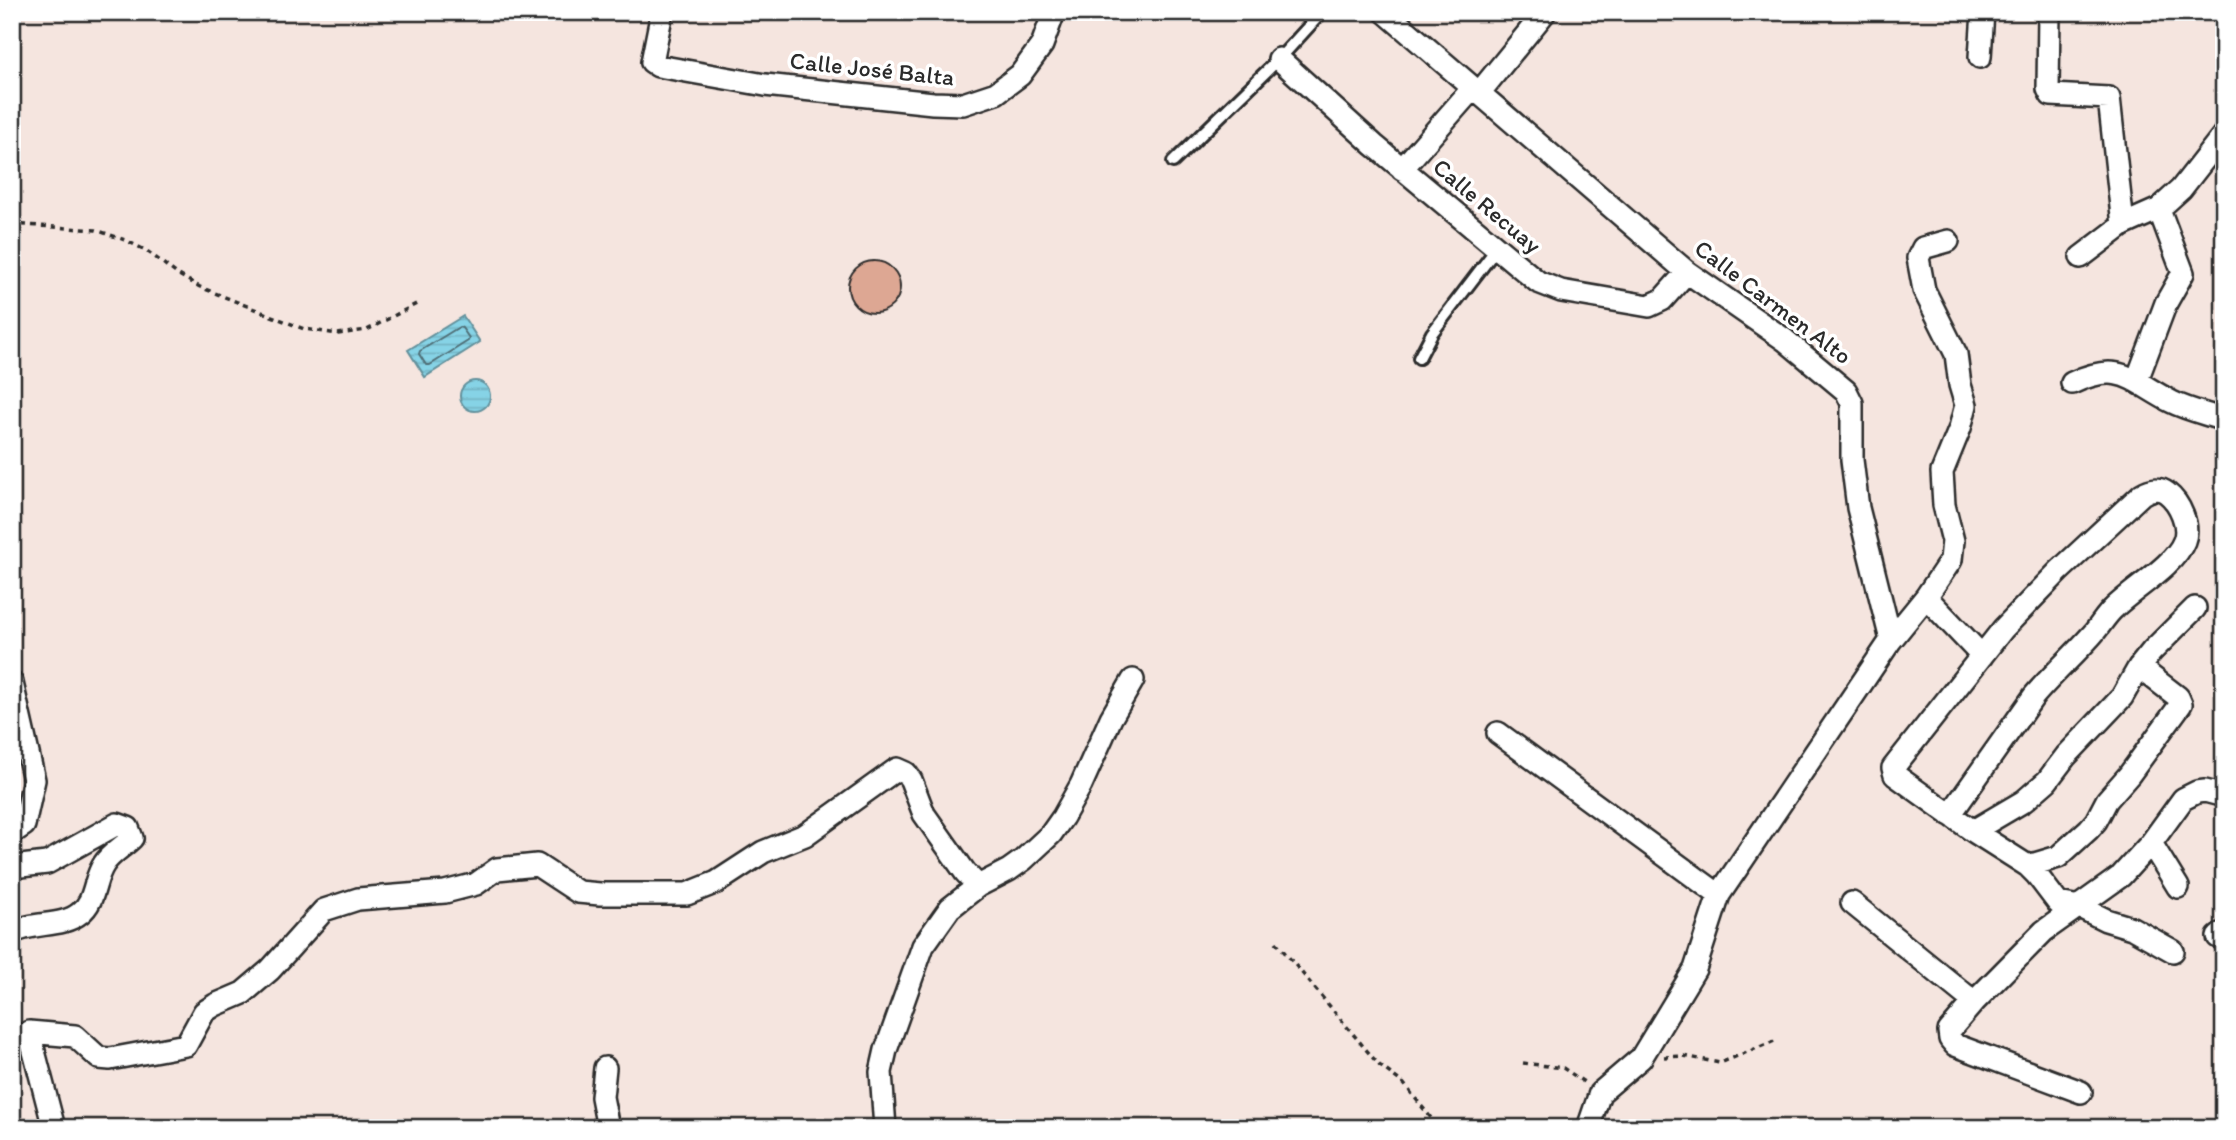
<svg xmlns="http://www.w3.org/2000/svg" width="2236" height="1140" font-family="Itim,sans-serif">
<defs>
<pattern id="water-rules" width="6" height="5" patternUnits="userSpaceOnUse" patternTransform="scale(1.75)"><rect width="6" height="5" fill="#86d3e6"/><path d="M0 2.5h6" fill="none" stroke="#74b5c5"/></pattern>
</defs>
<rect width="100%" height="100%" fill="#f5e5df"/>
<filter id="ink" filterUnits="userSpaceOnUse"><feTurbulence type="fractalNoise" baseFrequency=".0143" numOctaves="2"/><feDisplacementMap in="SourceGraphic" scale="14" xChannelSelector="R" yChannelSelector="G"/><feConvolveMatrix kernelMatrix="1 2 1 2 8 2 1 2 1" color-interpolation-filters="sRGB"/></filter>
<g filter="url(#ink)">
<!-- water -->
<path fill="url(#water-rules)" stroke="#62909b" stroke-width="2" d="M463 316 480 342 425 377 408 350Z
M460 396a15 15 0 1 1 30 0a15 15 0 1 1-30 0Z"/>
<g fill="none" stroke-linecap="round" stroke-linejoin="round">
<!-- shore -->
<path stroke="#4f6e76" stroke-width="2" d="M459 327 462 328 469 338 468 341 430 365H426L419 354 420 351Z"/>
</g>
<!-- building -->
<path fill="#dda793" stroke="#2b2b2b" stroke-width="2" d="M848 287a26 26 0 1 1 52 0a26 26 0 1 1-52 0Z"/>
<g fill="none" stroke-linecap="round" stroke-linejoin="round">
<defs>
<path id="lane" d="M1173 162 1279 59 1322 12
M1419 358 1432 333 1497 248"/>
<path id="street" d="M662 12 652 62 658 66 765 85 933 103 963 104 996 93 1020 75 1042 45 1054 12
M1385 12 1687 272 1785 340 1846 391 1852 403V460L1858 508 1891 640 1719 895 1695 969 1641 1058 1600 1093 1588 1128
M2049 12 2048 89 2051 95 2109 98 2123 225
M1980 57 1983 12
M1279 59 1374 145 1538 282 1561 291 1649 306 1662 300 1687 272
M1479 93 1545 12
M1402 169 1473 88
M2081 257 2123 225 2159 209 2181 189 2224 134
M2137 380 2166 303 2183 273 2159 209
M2072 383C2121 360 2131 381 2172 402 2188 410 2207 414 2224 420
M1926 597 1982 656
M1891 640 1926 597 1951 560 1953 541 1944 505 1942 472 1960 428 1966 405 1960 385 1956 354 1924 290 1918 258 1923 248 1948 241
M12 683 34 780 24 825 12 833
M1498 733 1719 895
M1950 815 2034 696C2052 675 2072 657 2090 637 2099 628 2105 616 2114 608 2133 589 2175 565 2184 541 2190 526 2180 503 2167 493 2159 487 2150 489 2142 494L2059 571 2003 629 1893 768 1895 775 1973 831 2028 866 2036 874 2058 903 2080 907 2106 920 2132 928 2173 951
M1973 831 2024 801 2047 781 2066 756 2122 697 2139 667 2152 651 2195 608
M2151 843 2178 887
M2028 866 2058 857 2089 829 2096 821 2107 800 2129 775 2181 704 2178 697 2139 667
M12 867 47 863 117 824 128 828 132 838C123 847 110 854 104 864 93 880 96 901 80 913 62 928 32 921 12 933
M1852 903 1974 1002
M2218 937 2224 932
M29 1032 54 1128
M12 1042 29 1032 75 1036 99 1058 110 1059 186 1045 204 1012 215 1005 243 993 270 970 324 910 358 899 445 892 476 884 497 869 537 865 578 892 600 894H687L717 882 763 852 805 835 897 769 906 773 911 780 924 814 965 872 978 886
M605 1068 602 1097 608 1128
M2081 1092 1955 1045 1950 1039 1949 1031 1974 1002 2044 931 2121 876 2151 843 2183 799 2197 792 2205 791 2224 796
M885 1128 881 1072 886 1050 923 946 950 908 978 886 1009 870 1023 860 1051 834 1063 817 1081 785 1111 718 1133 680"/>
</defs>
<!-- lane casing -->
<use href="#lane" stroke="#2b2b2b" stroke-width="16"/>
<!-- street casing -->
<use href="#street" stroke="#2b2b2b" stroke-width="26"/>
<!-- path -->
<path stroke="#2b2b2b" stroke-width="3.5" stroke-dasharray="5 5" stroke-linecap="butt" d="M12 224 96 230 125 240 147 251 177 274 200 287 304 329 338 334 367 330 420 302
M1276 942 1379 1065 1404 1084 1439 1128
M1664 1057 1684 1056 1720 1063 1777 1040
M1523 1063 1563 1068 1587 1084"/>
<!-- lane -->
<use href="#lane" stroke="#fff" stroke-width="10"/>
<!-- street -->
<use href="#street" stroke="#fff" stroke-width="21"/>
</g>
</g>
<g text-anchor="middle" stroke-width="7" stroke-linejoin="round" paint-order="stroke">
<!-- street labels -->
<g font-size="24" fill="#2b2b2b" stroke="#fff">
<text transform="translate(872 69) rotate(6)" y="8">Calle José Balta</text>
<text transform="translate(1487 206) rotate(40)" y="8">Calle Recuay</text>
<text transform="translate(1773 302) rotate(37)" y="8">Calle Carmen Alto</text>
</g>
</g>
<!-- margin -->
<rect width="2236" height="1140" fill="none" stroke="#fff" stroke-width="42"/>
<rect x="21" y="21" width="2194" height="1098" fill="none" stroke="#2b2b2b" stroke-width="2.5" filter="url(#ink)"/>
</svg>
